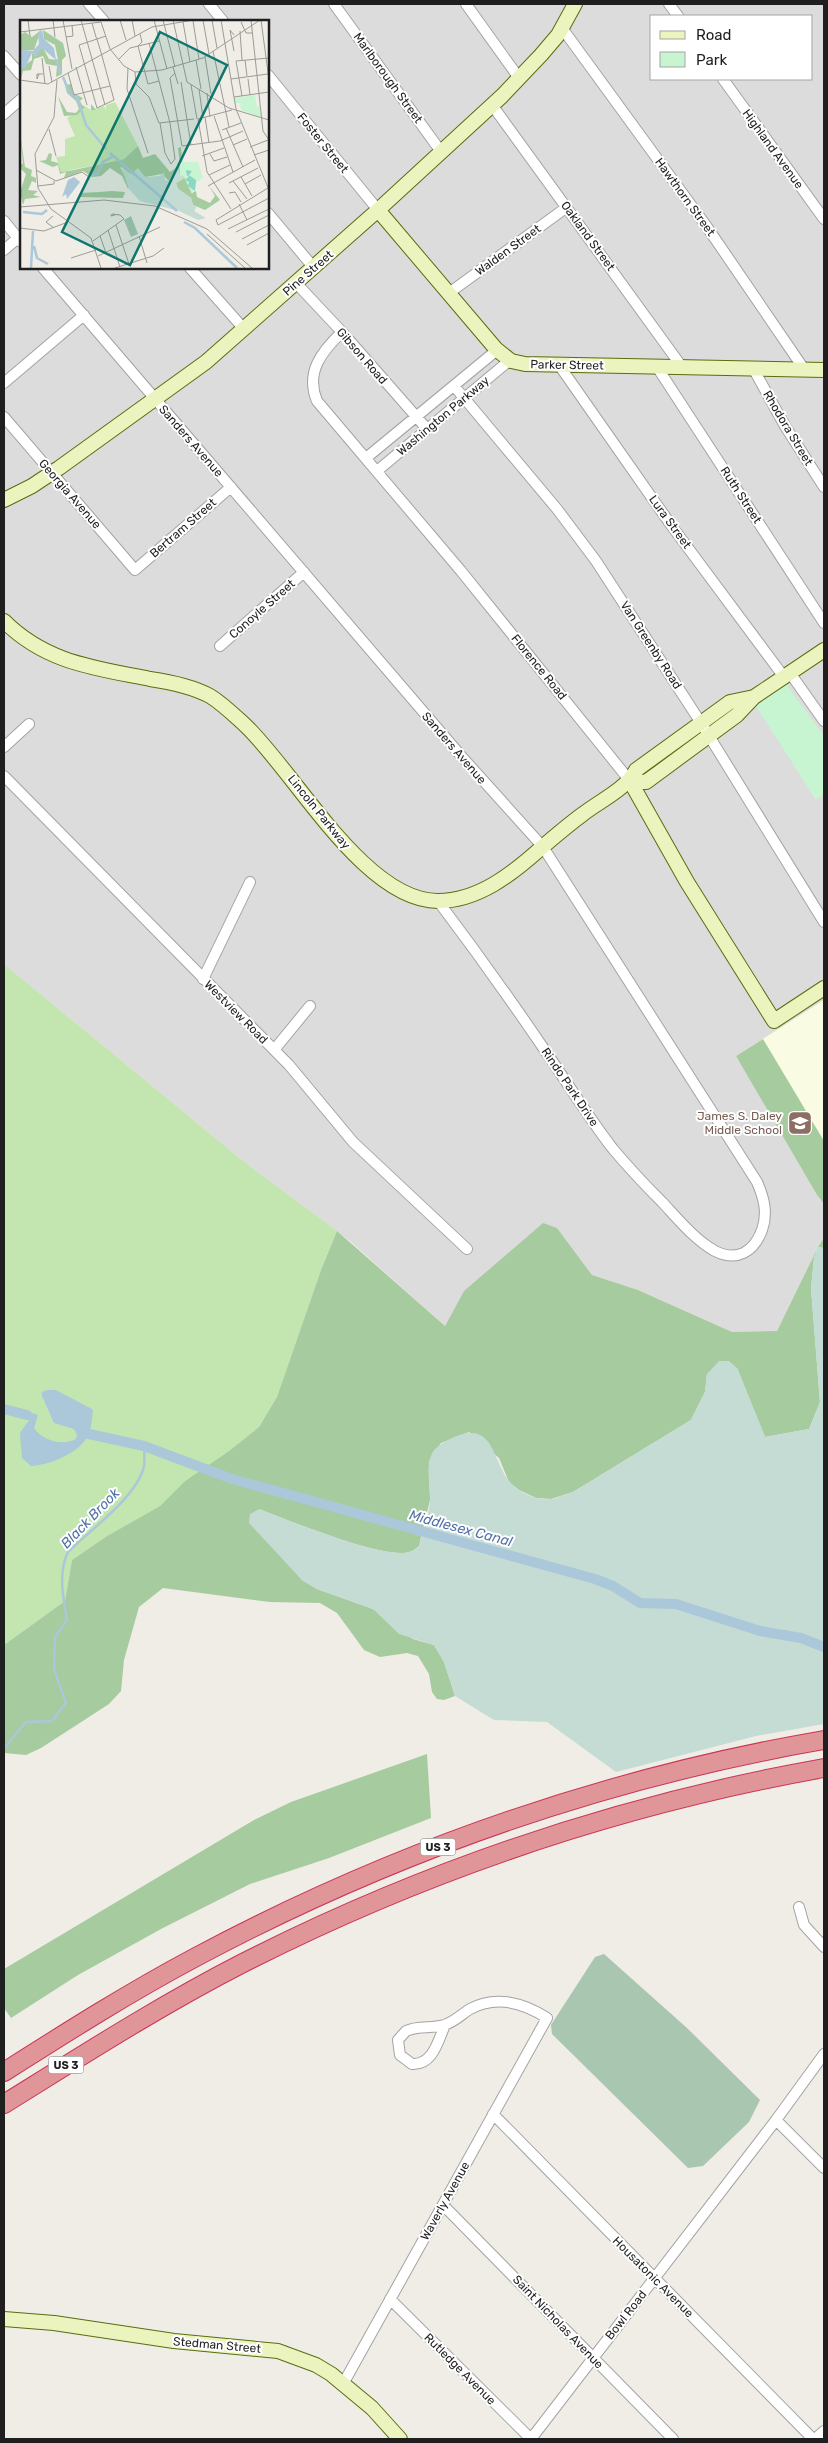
<svg xmlns="http://www.w3.org/2000/svg" width="828" height="2443" font-family="Rubik,sans-serif">
<rect width="100%" height="100%" fill="#efede6"/>
<!-- residential -->
<path fill="#dddcdc" fill-rule="evenodd" d="M4 4H824V1000L737 1056 817 1195 824 1204V1238L818 1247 777 1331 732 1332 638 1290 592 1275 557 1228 464 1291 445 1326 350 1241 248 1165 4 964ZM652 16H812V79H652ZM21 21H268V268H21Z"/>
<!-- education -->
<path fill="#f9fce2" d="M824 1000V1190L736 1056Z"/>
<!-- grass -->
<path fill="#c3e5b0" d="M4 964 248 1165 337 1231 321 1270 277 1397 259 1427 229 1451 185 1481 160 1506 107 1536 72 1560 65 1601 4 1645Z"/>
<!-- forest -->
<path fill="#a6cb9e" d="M763 1039 824 1141V1204L817 1195 736 1056Z
M543 1223 557 1228 592 1275 638 1290 732 1332 777 1331 818 1247 824 1238V1248L818 1247 814 1258 811 1288 820 1402 809 1429 765 1437 737 1368 707 1374 705 1392 691 1420 573 1492 551 1499 536 1498 519 1490 509 1482 499 1458 469 1432 441 1443 429 1462 430 1500 419 1546C416 1548 413 1551 409 1552 384 1560 288 1520 259 1509L283 1558 302 1580 317 1589 373 1609 413 1639 434 1645 444 1662 455 1696 444 1700 437 1699 432 1692 429 1674 418 1656 407 1653 380 1657 364 1650 337 1613 320 1603 270 1602 163 1588 139 1607 124 1660 121 1691 109 1704 41 1748 26 1755 4 1753V1645L65 1601 72 1560 107 1536 160 1506 185 1481 229 1451 259 1427 277 1397 321 1270 337 1231 445 1326 464 1291Z
M427 1754 431 1818 329 1858 250 1884 161 1929 78 1975 11 2018 4 2008V1969L254 1820 291 1802Z"/>
<!-- wetland -->
<path fill="#c4dcd4" d="M818 1247 824 1248V1724L756 1736 616 1772 547 1722 494 1720 455 1696 444 1662 434 1645 399 1634 373 1609 317 1589 302 1580 249 1523 250 1514 259 1509C288 1520 384 1560 410 1552 413 1551 416 1548 419 1546 423 1531 430 1513 430 1498 430 1485 426 1468 431 1456 434 1447 443 1443 450 1439 495 1417 491 1460 510 1482 518 1493 538 1501 551 1499 558 1498 566 1494 573 1492L691 1420 705 1392 707 1374 719 1361H729L737 1368 765 1437 809 1429 820 1402 811 1288 814 1258Z"/>
<!-- cemetery -->
<path fill="#a9c6b1" d="M604 1954 687 2028 760 2100 749 2122 703 2166 688 2168 552 2034 551 2025 595 1957Z"/>
<!-- park -->
<path fill="#c7f5d1" d="M786 684 824 736V794L816 800 756 706Z"/>
<!-- water -->
<path fill="#aac8d9" d="M47 1390H56L92 1409 93 1411C92 1417 91 1430 89 1434 80 1453 50 1465 31 1466L22 1458 20 1433 29 1420 26 1411 38 1415 34 1428C43 1441 62 1446 76 1439L77 1435 74 1429 54 1423 42 1396V1392Z"/>
<g fill="none" stroke-linecap="round" stroke-linejoin="round">
<!-- stream -->
<path stroke="#aac8d9" stroke-width="2.5" d="M6 1746 26 1722 52 1721 66 1703 54 1669 55 1637 67 1620C63 1598 58 1572 68 1552 89 1531 138 1496 144 1466 145 1460 144 1452 144 1446"/>
<!-- canal -->
<path stroke="#aac8d9" stroke-width="10" d="M4 1409 27 1415
M89 1434 144 1446 232 1479 595 1579 613 1586 640 1603 676 1604 760 1631 801 1638 824 1647"/>
<defs>
<path id="street" d="M89 4 104 21
M209 4 223 21
M334 4 442 153
M466 4 519 78
M669 4 678 16
M562 28 707 227 804 369
M4 56 21 75
M268 75 378 210
M723 79 824 219
M492 105 682 367
M4 114 21 99
M268 213 314 268
M4 221 21 242
M4 250 18 238
M43 268 462 757 543 847 757 1182C764 1198 768 1213 762 1230 754 1252 737 1262 715 1251 695 1240 677 1218 662 1202 645 1185 629 1168 613 1149 588 1117 567 1082 544 1049 510 999 475 950 438 901
M190 268 244 329
M296 283 342 332 427 429
M449 293 567 207
M342 332C322 351 305 372 317 401L461 571 630 781
M559 365 671 525 784 677
M657 367 824 623
M753 368 785 426 824 487
M4 383 84 315
M454 386 557 509 596 561 701 723 824 922
M4 417 135 570 231 487
M366 458 497 350
M377 471 510 360
M220 646 304 572
M790 673 824 721
M4 747 29 724
M4 776 289 1065 353 1142 467 1249
M203 979 250 882
M274 1050 310 1006
M799 1907 804 1925 824 1947
M493 2114 813 2439
M776 2120 824 2168
M443 2205 673 2439
M390 2299 531 2439
M343 2384 547 2018C524 2003 496 1995 470 2009 462 2014 453 2023 444 2025 431 2029 418 2025 406 2031L398 2040 400 2055 412 2064C433 2065 438 2041 445 2025
M531 2439 776 2120 824 2054
M815 2439 824 2431"/>
<path id="secondary" d="M378 210 496 349 511 361 525 364 824 370
M4 500 32 486 59 468 206 362 378 210 502 96 541 55 558 35 575 4
M4 621C46 663 95 668 150 679 171 682 191 686 210 696 223 704 235 716 246 726 296 774 365 901 438 901 478 901 512 874 540 849 554 837 568 825 583 814 601 800 625 790 636 770L730 702 754 697
M630 781 687 882 774 1021 824 988
M630 781 646 782 737 715 754 697 824 650
M4 2319 54 2323 174 2341 278 2351 316 2365 331 2374 372 2408 400 2439"/>
<path id="highway" d="M4 2072C67 2032 130 1992 196 1957 393 1852 605 1778 824 1740
M4 2104C83 2055 161 2005 243 1963 426 1870 623 1804 824 1768"/>
</defs>
<!-- street casing -->
<use href="#street" stroke="#a3a3a3" stroke-width="12"/>
<!-- secondary casing -->
<use href="#secondary" stroke="#576e0e" stroke-width="16"/>
<!-- highway casing -->
<use href="#highway" stroke="#cc3454" stroke-width="20"/>
<!-- street -->
<use href="#street" stroke="#fff" stroke-width="10"/>
<!-- secondary -->
<use href="#secondary" stroke="#ebf4bf" stroke-width="14"/>
<!-- highway -->
<use href="#highway" stroke="#e09599" stroke-width="18"/>
</g>
<!-- icons -->
<defs>
<symbol id="school-square" viewBox="-11 -11 22 22"><rect x="-9" y="-9" width="18" height="18" rx="4" fill="#8d6e63" stroke="#fff"/><path d="M0-5L7-2L0 1L-7-2ZM-4 1L0 2.5L4 1V4Q0 6-4 4Z" fill="#fff"/></symbol>
</defs>
<g fill-rule="evenodd">
<use href="#school-square" x="786" y="1109" width="28" height="28"/>
</g>
<g text-anchor="middle" stroke-width="4" stroke-linejoin="round" paint-order="stroke">
<!-- shield labels -->
<g fill="#fff" stroke="#626262" stroke-width="1">
<rect x="420.5" y="1838.5" width="35" height="17" rx="4"/>
<rect x="48.5" y="2056.5" width="35" height="17" rx="4"/>
</g>
<g font-size="11" font-weight="bold" fill="#1f1f1f">
<text x="438" y="1851">US 3</text>
<text x="66" y="2069">US 3</text>
</g>
<!-- street labels -->
<g font-size="12" fill="#1f1f1f" stroke="#fff">
<text transform="translate(388 78) rotate(54)" y="4">Marlborough Street</text>
<text transform="translate(323 143) rotate(51)" y="4">Foster Street</text>
<text transform="translate(773 149) rotate(54)" y="4">Highland Avenue</text>
<text transform="translate(685 197) rotate(54)" y="4">Hawthorn Street</text>
<text transform="translate(588 236) rotate(54)" y="4">Oakland Street</text>
<text transform="translate(508 250) rotate(-36)" y="4">Walden Street</text>
<text transform="translate(308 273) rotate(-41)" y="4">Pine Street</text>
<text transform="translate(362 356) rotate(49)" y="4">Gibson Road</text>
<text transform="translate(567 365) rotate(1)" y="4">Parker Street</text>
<text transform="translate(443 416) rotate(-40)" y="4">Washington Parkway</text>
<text transform="translate(788 428) rotate(59)" y="4">Rhodora Street</text>
<text transform="translate(191 441) rotate(49)" y="4">Sanders Avenue</text>
<text transform="translate(70 494) rotate(49)" y="4">Georgia Avenue</text>
<text transform="translate(741 495) rotate(57)" y="4">Ruth Street</text>
<text transform="translate(670 522) rotate(54)" y="4">Lura Street</text>
<text transform="translate(183 528) rotate(-41)" y="4">Bertram Street</text>
<text transform="translate(262 609) rotate(-41)" y="4">Conoyle Street</text>
<text transform="translate(651 645) rotate(57)" y="4">Van Greenby Road</text>
<text transform="translate(539 667) rotate(51)" y="4">Florence Road</text>
<text transform="translate(454 748) rotate(49)" y="4">Sanders Avenue</text>
<text transform="translate(319 812) rotate(51)" y="4">Lincoln Parkway</text>
<text transform="translate(236 1012) rotate(45)" y="4">Westview Road</text>
<text transform="translate(570 1087) rotate(56)" y="4">Rindo Park Drive</text>
<text transform="translate(445 2201) rotate(-61)" y="4">Waverly Avenue</text>
<text transform="translate(653 2277) rotate(45)" y="4">Housatonic Avenue</text>
<text transform="translate(626 2315) rotate(-52)" y="4">Bowl Road</text>
<text transform="translate(558 2322) rotate(46)" y="4">Saint Nicholas Avenue</text>
<text transform="translate(217 2345) rotate(5)" y="4">Stedman Street</text>
<text transform="translate(460 2369) rotate(45)" y="4">Rutledge Avenue</text>
</g>
<!-- education labels -->
<g font-size="12" fill="#785e54" stroke="#fff" text-anchor="end">
<text x="782" y="1120">James S. Daley<tspan x="782" dy="14">Middle School</tspan></text>
</g>
<!-- water labels -->
<g font-size="14" font-style="italic" fill="#5372a7" stroke="#fff">
<text transform="translate(90 1518) rotate(-46)" y="5">Black Brook</text>
<text transform="translate(461 1528) rotate(15)" y="5">Middlesex Canal</text>
</g>
</g>
<!-- overview -->
<g transform="translate(20 20)">
<rect width="249" height="249" fill="#efede6"/>
<path d="M95 82 118 126 104 139 41 152 36 137 45 136V119L55 116 47 98 65 87 71 90 84 86 86 90V85Z" fill="#c3e5b0"/>
<path d="M21 10 14 30 0 31V15L5 12 12 17ZM23 10 43 23 46 36 42 40V54L36 57 37 46 26 44 23 36 14 39 11 50 3 51 1 59 0 49 12 40V33L16 36 18 29 23 28 29 39 38 40 35 25 24 19ZM43 57 46 65 51 64 53 73 63 78 60 81 62 85 71 90V84L76 90H71L65 87 57 95 44 96 38 76 47 92 56 93 59 89 56 81 47 73ZM0 113 5 147 12 150 11 156 16 158V163L12 161 8 170 18 171 13 175 21 177 5 179 3 185 0 172 6 154 0 148V143L3 144ZM118 126 123 138 135 134 150 152 160 145 158 128 161 127 163 148 172 173 176 171 177 177 190 183 195 176 189 166 200 180 185 190 173 185 171 178 158 169 156 163 164 158 155 150 149 161 142 154 125 157 117 149 112 155 100 147 110 164 108 169 102 156 90 148 81 156 72 157 63 151 44 158 46 152 40 154 38 145 33 147 19 141 26 140 29 133 32 134 31 141 38 143 41 152 54 150 104 139ZM79 172 92 171 105 172 103 178 60 177 61 173Z" fill="#a6cb9e"/>
<path d="M101 146 111 155 118 148 125 157 140 156 144 152 145 160 149 161 158 147 160 155 164 158 156 163 158 169 171 178 173 185 177 186 174 191 186 198 178 200 159 191 120 181 109 169Z" fill="#c4dcd4"/>
<path d="M111 196 118 214 111 217 104 200Z" fill="#a9c6b1"/>
<path d="M235 75 237 87 240 86 241 97 221 90 220 83H215L214 78ZM159 142H178L183 158 177 162 172 174 164 157 160 155Z" fill="#c7f5d1"/>
<path d="M166 150 172 151 169 155 176 160 175 171 168 166 169 162 165 160 170 155 167 156Z" fill="#8bd7c4"/>
<path d="M22 10 24 19 34 28 36 40 22 28 16 36 12 33 5 48 0 49V30L13 31 19 24 18 13ZM54 157 60 162 47 179 46 174 42 177 48 160Z" fill="#aac8d9"/>
<path fill="none" stroke="#aac8d9" stroke-width="2.5" d="M36 39 41 54M43 57 50 74 57 77 66 105 86 129M90 133 157 191M71 155 77 154 83 142 94 136M3 192 22 194 27 190M164 202 175 208 217 248M14 226 17 238 28 244M11 248 13 211"/>
<path fill="none" stroke="#9c9b96" stroke-width="1" d="M8 0 10 16M33 0 35 17M43 0 52 49M61 0 85 85M100 0 106 20M112 0 115 16M134 0 147 49M143 0 155 47M153 0 167 62 209 88 249 100M183 0 189 34M192 0 197 28M201 0 216 89 249 170M231 0 243 111 249 120M241 0 249 60M173 1 179 39M163 2 170 42M221 2 226 13H233M72 3 76 17 77 19 80 29 82 36 94 80 77 88 59 25 86 16M220 11 222 40M0 12 81 2 90 29M120 14 122 22 118 26 128 64 139 61M46 17 53 16 52 5M129 23 150 103 155 139 151 144 145 133 140 103M90 29 104 46 115 52 142 50 183 38 240 0M193 31 209 107M214 31 210 10 214 15M185 37 191 74M22 38 25 64M99 39 110 28 139 21M176 40 181 69M225 40 227 56M29 46 32 62M56 47 67 85M153 47 158 64M108 48 107 69 128 133M115 52 116 64 129 77 139 103 174 99M48 53 54 75 90 66M155 53 150 58 162 126 200 121 223 111M19 54 17 59V54H23M211 59 248 54M228 59 230 75M0 60 28 64 132 7 174 0M37 60 34 97 15 134 18 168 31 189 71 218 81 248M161 62 171 125M171 65 177 99M179 69 183 98M187 73 190 97M222 76 216 41 249 38M214 77 249 72M194 96 213 152M185 97 189 123M178 99 187 152 211 189M178 99 212 90M206 108 223 147M29 109 36 136M202 110 221 103M213 125 227 119M230 127 248 120M190 134 194 141 207 137M234 135 249 130M182 136 204 128M16 150 36 161 62 152 69 157M189 155 210 145M221 157 232 176M213 161 227 179M209 163 238 148M225 164 241 155M18 166 34 164V161M188 166 235 140M248 168 196 200 198 205 249 178M209 173 215 172 221 182M219 184 227 200M0 187 84 180 135 186 187 209 232 248M33 196 26 202 34 208M96 205 109 244M0 208 24 211 48 202M208 209 249 189M88 210 100 247M216 212 249 195M187 214 225 248M80 216 86 233M119 216 127 243M222 219 249 205M73 221 104 199 100 195 92 194 91 196 95 195M227 225 249 213M78 236 140 207M51 238 76 230M95 248 133 236 144 228"/>
<path fill="#0f766e" fill-opacity="0.15" stroke="#0f766e" stroke-width="2.5" d="M140 12 207 45 110 245 42 212Z"/>
<rect width="249" height="249" fill="none" stroke="#1f1f1f" stroke-width="2.5"/>
</g>
<!-- border -->
<rect width="828" height="2443" fill="none" stroke="#1f1f1f" stroke-width="10"/>
<!-- legend -->
<rect x="650" y="15" width="162" height="65" fill="#ffffff" stroke="#a5a5a5"/>
<rect x="660" y="31" width="25" height="8" fill="#ebf4bf" stroke="#a5a5a5"/>
<text x="696" y="40" font-size="15" fill="#1f1f1f">Road</text>
<rect x="660" y="52" width="25" height="15" fill="#c7f5d1" stroke="#a5a5a5"/>
<text x="696" y="65" font-size="15" fill="#1f1f1f">Park</text>
</svg>
